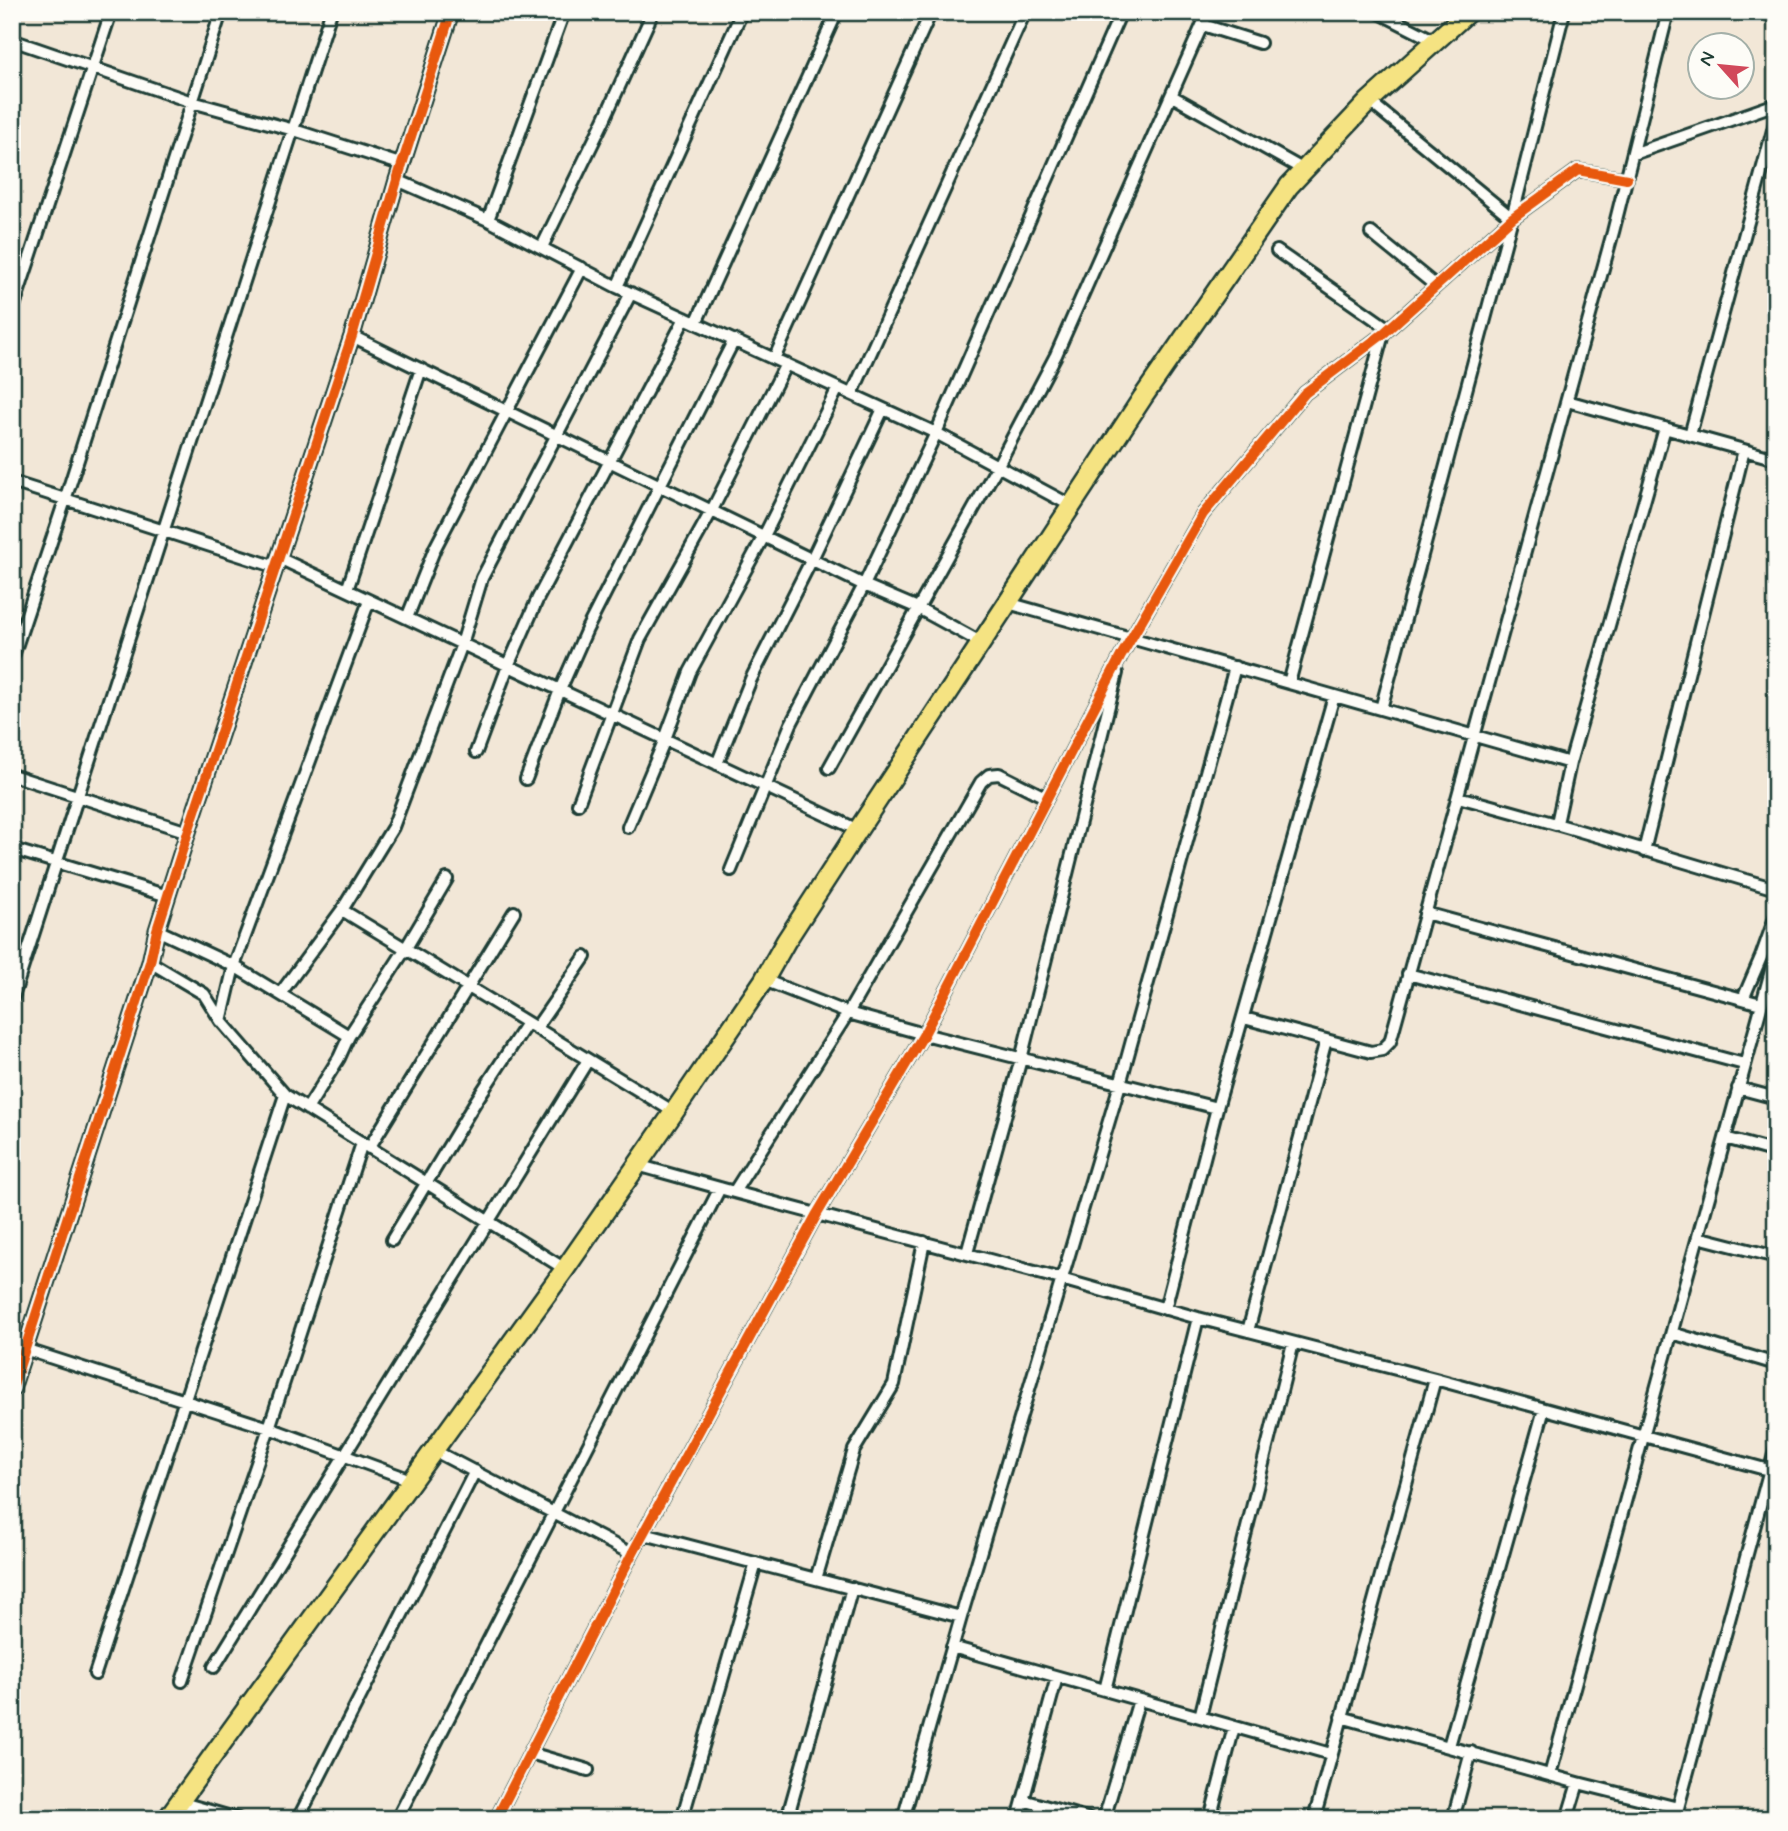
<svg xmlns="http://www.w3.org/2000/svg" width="1788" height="1831" font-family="Mynerve,sans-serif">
<rect width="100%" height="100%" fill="#f2e7d7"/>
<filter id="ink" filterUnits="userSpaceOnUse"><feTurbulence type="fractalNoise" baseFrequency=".0143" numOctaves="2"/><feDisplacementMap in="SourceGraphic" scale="14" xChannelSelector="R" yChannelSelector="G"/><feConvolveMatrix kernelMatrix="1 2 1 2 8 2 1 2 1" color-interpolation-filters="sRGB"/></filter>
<g filter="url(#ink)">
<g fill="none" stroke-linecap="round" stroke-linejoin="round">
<defs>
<path id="minor" d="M1378 12 1437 42
M1203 25 1260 43
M12 40 192 102 294 130 403 165
M1172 96 1304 170
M1369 101 1512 218
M1633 154 1776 104
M397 180 488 220 617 287 936 433 1072 506
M488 220 564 12
M1371 233 1436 286
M542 247 604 120 653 12
M1277 251 1389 329
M617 287 742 12
M12 312 111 12
M696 323 837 12
M352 336 864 585 918 608 982 643
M774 359 931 12
M852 394 1025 12
M1567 401 1776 459
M1690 435 1776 119
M12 482 276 567
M279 558 858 830
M347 590 421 369
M1008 603 1570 763
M407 618 435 548 582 268
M12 659 65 500 221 12
M1289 683 1383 334
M1381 709 1512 218 1564 12
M476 752 508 666 538 598 685 318
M717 764 751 679 812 559 883 409
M829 768 997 467 1056 355 1208 12
M12 775 188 832
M526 779 560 690 587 629 734 340
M1458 797C1565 825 1670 858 1776 889
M578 804 640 639 712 510 786 364
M1557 823 1570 763 1665 428
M628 827 665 739 690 672 764 536 838 388
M12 849 168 896
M1644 851 1744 450
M731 870 791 724 864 585 936 433 1121 12
M342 910 674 1112
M1425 913 1761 1004
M157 930 234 966 349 1036
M150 962 204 994 221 1021 285 1095 565 1269
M1408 974 1744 1064
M764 980 848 1013 924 1034 1217 1108
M280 994 342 910 393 827 462 644 482 578 631 293
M1743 999 1761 957 1776 915
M12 1000 331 12
M1244 1018 1371 1052 1382 1050 1390 1042 1613 232 1668 12
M221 1021 234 966 369 601
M536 1028 585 957
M1738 1088 1776 1098
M307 1109 339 1058 349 1036 406 948 447 879
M1725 1138 1776 1152
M369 1148 514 912
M637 1165 734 1192 1061 1279 1198 1318 1435 1379 1776 1472
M734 1192 848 1013 981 782 989 775 999 774 1047 798
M1698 1237 1776 1257
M392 1240 476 1101 527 1023
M967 1253 1021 1059 1117 673
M1165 1309 1217 1108 1334 696
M1248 1331 1326 1040
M1672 1333 1776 1364
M12 1345 269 1428 411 1480
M433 1450 632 1554
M644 1534 961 1617
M816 1579 854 1450 894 1384 924 1242
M952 1647 1331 1754
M214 1667 588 1060
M95 1674 285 1095
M182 1681 269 1428 362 1143
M1105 1690 1198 1318
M1200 1717 1293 1343
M1341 1717 1578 1783 1678 1808
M1449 1746 1544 1409
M530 1753 588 1770
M1550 1775 1774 960
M1023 1800 1090 1819
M179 1802 238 1819
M298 1819 475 1471
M397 1819 720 1188
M496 1819 632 1554 817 1214 924 1034 1121 656 1203 514 1305 393 1383 334 1512 218 1578 170 1627 179
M682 1819 756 1563
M787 1819 852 1588
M903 1819 961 1617 1120 1084 1235 667
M1018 1819 1057 1677
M1104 1819 1139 1700
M1210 1819 1234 1727
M1314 1819 1435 1379
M1453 1819 1471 1752
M1567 1819 1578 1783
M1675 1819 1776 1447"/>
<path id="tertiary" d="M12 1389 150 962 157 930 188 832 352 336 397 180 451 12"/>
<path id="primary" d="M167 1819 565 1269 674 1112 764 980 786 941 858 830 1143 397 1289 186 1369 101 1468 12"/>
</defs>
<!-- minor casing -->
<use href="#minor" stroke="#1f3d34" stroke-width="16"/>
<!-- tertiary casing -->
<use href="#tertiary" stroke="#1f3d34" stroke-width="19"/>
<!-- primary casing -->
<use href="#primary" stroke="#1f3d34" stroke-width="23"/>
<!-- minor -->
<use href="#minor" stroke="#fdfcf7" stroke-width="10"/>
<!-- tertiary -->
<use href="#tertiary" stroke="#fdfcf7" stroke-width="14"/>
<!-- primary -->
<use href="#primary" stroke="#f5e382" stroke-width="18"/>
<defs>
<path id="cycleway" d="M12 1389 150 962 157 930 188 832 352 336 397 180 451 12
M496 1819 632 1554 817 1214 924 1034 1121 656 1203 514 1305 393 1383 334 1512 218 1578 170 1627 179"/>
</defs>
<!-- cycleway casing -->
<use href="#cycleway" stroke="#fdfcf7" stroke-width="15"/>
<!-- cycleway -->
<use href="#cycleway" stroke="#e8590c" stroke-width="10"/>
</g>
</g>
<!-- margin -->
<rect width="1788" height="1831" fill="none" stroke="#fdfcf7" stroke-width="42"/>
<rect x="21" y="21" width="1746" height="1789" fill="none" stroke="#1f3d34" stroke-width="2.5" filter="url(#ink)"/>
<!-- north arrow -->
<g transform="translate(1721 66) rotate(297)"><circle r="33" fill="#fdfcf7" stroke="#a4b0a9" stroke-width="2"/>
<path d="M0-5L12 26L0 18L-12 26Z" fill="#d1495b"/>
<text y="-10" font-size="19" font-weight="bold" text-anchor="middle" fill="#1f3d34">N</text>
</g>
</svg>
